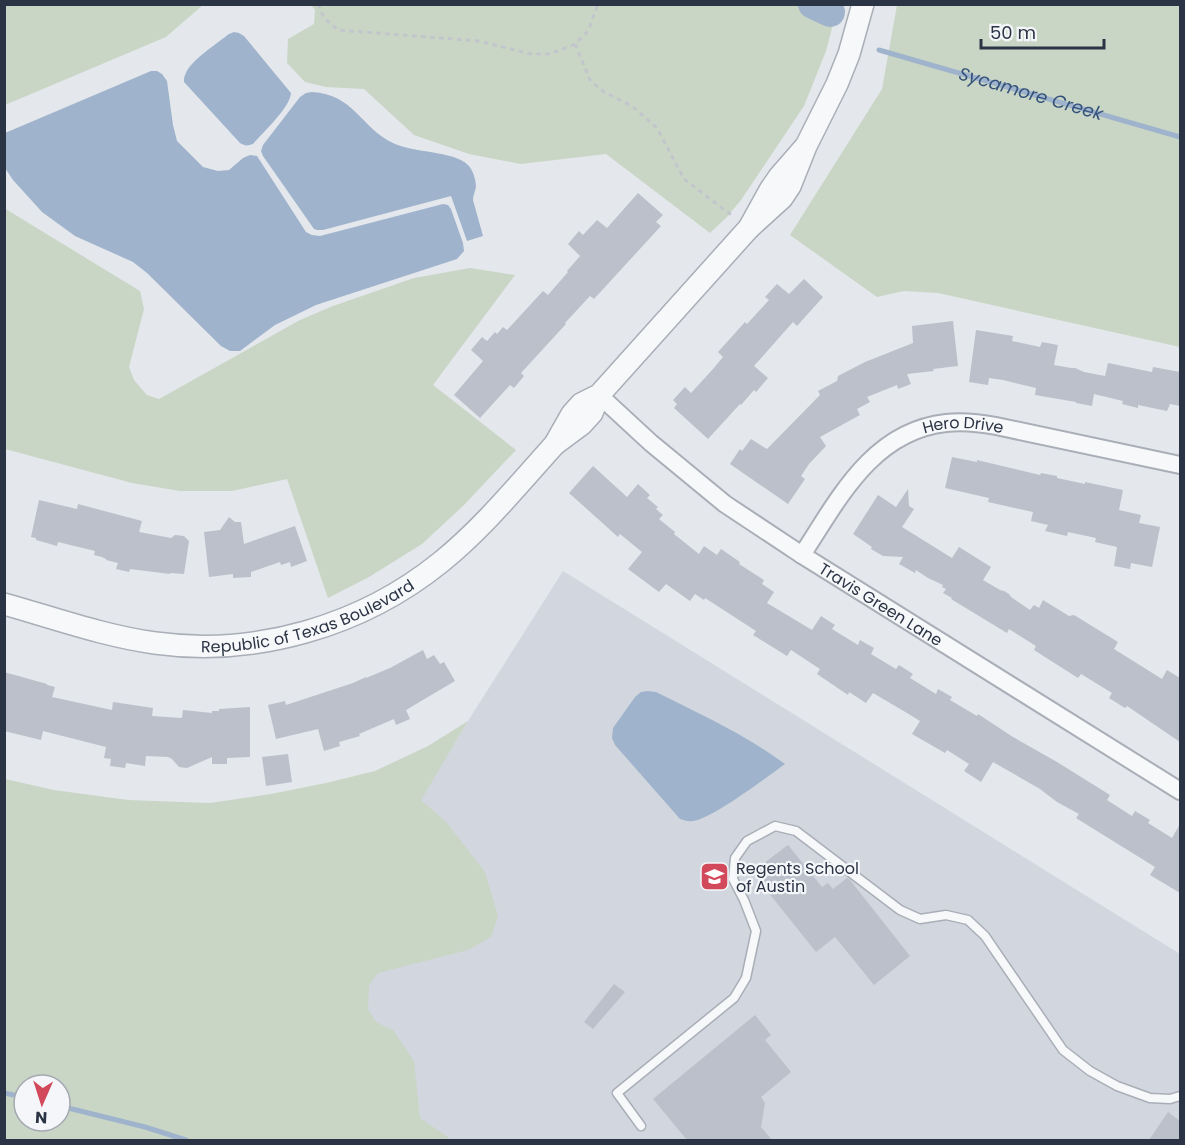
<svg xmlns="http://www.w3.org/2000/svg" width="1185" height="1145" font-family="Poppins,sans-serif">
<rect width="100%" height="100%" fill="#e4e7ec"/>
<!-- built -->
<path fill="#d2d6de" d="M563 571 1180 954V1140H213L468 721Z"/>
<!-- green -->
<path fill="#c9d6c5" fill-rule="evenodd" d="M5 4H203V5L166 37 5 105Z
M311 5H838L826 51 804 106 741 200 726 218 710 233 606 154 521 164 469 154 414 135 364 89 326 87 305 82 287 63 288 39 314 24 315 10Z
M897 5H1180V347L938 293 904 291 877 297 790 235 882 89Z
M4 208 140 291 144 309 129 367 134 380 147 395 159 399 300 320 333 306 414 278 470 268 515 275 433 385 516 450 464 505 422 544 369 577 328 598 287 479 232 491H180L132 483 5 449Z
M468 721 421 800 447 823 485 872 498 916 491 937 468 950 378 973 369 985 368 1009 376 1022 393 1030 414 1061 420 1118 452 1140H5V779L54 790 128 800 210 803 271 794 326 783 375 771 428 746ZM24 1085H60V1121H24Z"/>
<!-- water -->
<path fill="#9fb4cc" d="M234 32 239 33 244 36 291 93C290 108 263 132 253 144 247 146 245 146 240 143L184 82C184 78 184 77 186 73 190 61 219 42 229 34Z
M151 71H157L162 74 167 81 173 125 177 141 203 167 218 171 229 170 243 158 250 155 257 156 306 232 312 235 320 236 443 204 448 205 451 209 463 243 464 251 457 259 316 305 275 325 240 351H230L221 346 147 273 133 262 75 236 42 212 13 180 5 168V133Z
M312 92C354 94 361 128 393 143 413 153 455 151 468 165 473 170 476 180 476 187 475 192 473 195 473 200L483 236 467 241 451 196 323 230H317L314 229 263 156 261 151 263 145 300 97 306 93Z
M648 691 656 692C700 714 746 735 785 764 767 777 712 819 693 821 688 822 684 820 680 819L615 745 612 738 613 728 635 697 641 692Z"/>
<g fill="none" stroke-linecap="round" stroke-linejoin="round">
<!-- stream -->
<g stroke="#9fb4cc" stroke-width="5">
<path id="s1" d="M879 50 1180 137"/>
<path d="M4 1093 24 1097"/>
<path d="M60 1106 145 1127 186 1140"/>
</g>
<!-- river -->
<path stroke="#9fb4cc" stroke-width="30" d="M813 4 830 12"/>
</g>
<!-- building -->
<path fill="#bbc0ca" d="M638 193 663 215 656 222 661 226 594 299 590 296 565 323 566 324 521 373 524 376 514 388 510 385 480 418 454 395 483 361 471 350 482 337 487 341 495 332 497 334 503 327 507 330 543 291 548 295 568 272 567 271 580 256 568 244 579 231 583 235 597 220 607 228Z
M804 279 823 297 797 326 793 322 754 366 768 378 756 392 754 390 741 405 740 404 708 439 674 408 677 404 673 400 685 387 691 393 713 369 723 357 718 352 745 322 747 324 769 300 765 297 777 284 789 294Z
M953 321 958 366 933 369 934 371 907 374 911 384 898 389 897 385 867 397 870 402 857 409 860 415 820 437 826 446 809 464 801 476 805 479 788 504 730 464 740 449 742 451 751 439 767 449 820 395 818 391 837 381 838 376 865 362 913 343 912 326Z
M976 330 1013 336 1012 341 1040 347 1042 342 1058 345 1054 365 1071 368H1075L1084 372 1105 376 1108 363 1152 372 1153 367 1180 372V406L1170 404 1167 411 1138 405V408L1122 404 1123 401 1094 394 1092 406 1076 403V402L1035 395 1036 388 1003 380 989 378 988 385 969 382Z
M952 457 977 462V460L1040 475 1041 473 1057 476V478L1085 484V482L1123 490 1119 510 1141 515 1139 523 1160 527 1152 567 1131 563 1130 569 1114 566 1117 547 1095 542 1096 538 1068 532 1067 536 1045 531 1048 525 1031 521 1033 512 988 502 989 498 945 488Z
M593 466 627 497 638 484 650 495 647 498 658 507 656 509 663 515 659 519 675 532 674 534 699 554 704 546 717 555 721 549 740 562 739 564 764 580 762 584 774 592 767 603 812 630 821 616 835 625 832 629 858 645 860 640 874 648 871 654 896 669 899 665 913 674 910 678 936 694 938 689 952 697 950 700 977 716 978 714 1013 737 1057 762 1110 795 1107 800 1132 816 1135 811 1150 820 1148 823 1172 838 1180 824V893L1150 875 1155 867 1076 818 1079 814 1057 802 1040 789 993 762 981 782 964 771 969 764 947 750 945 753 912 734 920 721 907 713 873 693 866 703 849 692 848 695 817 674 820 669 791 650 787 656 753 635 756 631 705 598 704 600 695 594 690 601 666 584 659 592 628 569 642 552 620 534 618 537 569 493Z
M908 489 909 506 914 509 902 527 952 558 959 547 991 567 983 580 1000 590 1004 591 1009 594 1011 597 1030 610 1034 605 1039 608 1043 600 1069 616 1074 615 1118 642 1114 649 1162 679 1167 670 1180 678V742L1127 706 1125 708 1109 698 1112 693 1081 674 1078 678 1034 650 1036 646 1009 629 1007 633 951 599 952 598 943 593 946 589 942 587 943 585 928 578 916 570 915 573 899 564 903 557 883 556 871 549 872 547 853 534 878 495 896 507Z
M39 500 77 509 78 504 142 521 139 532 171 538 175 535 184 536 189 541 184 574 170 573V574L130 569 129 572 116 569 118 563 106 560V559L102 557 94 555 95 551 58 542 57 546 36 540V538L31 537Z
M229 517 235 522H241L244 544 295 526 307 561 291 567 290 562 281 565 280 562 251 572V577L233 578V574L209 577 204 532 220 530Z
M423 650 427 659 434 655 440 664 444 662 455 681 406 710 410 719 396 725 394 719 359 734 360 736 339 742 340 746 324 751 318 729 276 739 268 705 285 701 286 705 353 683 366 677V678L390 668Z
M4 672 47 684V685L55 687 52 697 112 710 113 702 153 708 152 716 182 718 183 710 212 713V711H219V709L250 707V757L227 758V764H212V757L187 768 179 767 172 759 168 757 146 756 145 766 126 763 125 768 110 766 111 759 104 758 106 747 43 731 41 740 4 731Z
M288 754 292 782 266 786 262 757Z
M788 845 822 887 828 883 833 889 847 878 850 880 910 956 874 985 835 937 816 952 752 872Z
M614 984 625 992 593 1029 584 1022Z
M755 1015 771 1035 765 1040 791 1072 761 1097 765 1103 761 1127 772 1140H687L653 1099Z
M1168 1112 1180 1121V1140H1149Z"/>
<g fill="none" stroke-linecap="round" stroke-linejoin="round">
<defs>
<path id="service" d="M641 1126 617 1093 734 998 746 978 756 931 744 900 733 879 735 858 747 841 775 826 796 831 900 910 920 919 946 915 968 920 985 936 1063 1050 1090 1071 1117 1086 1150 1098 1170 1099 1180 1096"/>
<g id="minor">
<path id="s2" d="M599 395 651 443 725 504 802 555 1180 791"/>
<path id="s3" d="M802 555C838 500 872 431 946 423 963 421 980 423 996 426L1180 465"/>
</g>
<g id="tertiary">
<path d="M806 146 779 177 770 190 749 228 782 198 790 186 806 146 837 84 849 54 863 4"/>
<path d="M599 395 581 404 572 414 555 444 582 424 592 413 599 395 749 228"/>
<path id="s4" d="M4 604C54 618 104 636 155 643 256 657 362 626 441 562 483 528 518 485 555 444"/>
</g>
</defs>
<!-- service casing -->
<use href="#service" stroke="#a9aeb7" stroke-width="11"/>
<!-- minor casing -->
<use href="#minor" stroke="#a9aeb7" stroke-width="20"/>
<!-- tertiary casing -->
<use href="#tertiary" stroke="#a9aeb7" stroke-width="24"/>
<!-- path -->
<path stroke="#c2c5cb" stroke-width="3" stroke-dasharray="4.5 4.5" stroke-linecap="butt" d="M318 4 324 18 338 30 479 41 531 54H550L575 44 588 31 598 4
M575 44 590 80 604 92 632 106 657 128 684 179 734 217"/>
<!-- service -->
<use href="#service" stroke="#f7f8fa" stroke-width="8"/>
<!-- minor -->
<use href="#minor" stroke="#f7f8fa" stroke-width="16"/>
<!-- tertiary -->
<use href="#tertiary" stroke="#f7f8fa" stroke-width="21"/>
</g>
<!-- icons -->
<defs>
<symbol id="school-square" viewBox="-11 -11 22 22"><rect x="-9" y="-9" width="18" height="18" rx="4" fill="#d1495b" stroke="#f4f6f9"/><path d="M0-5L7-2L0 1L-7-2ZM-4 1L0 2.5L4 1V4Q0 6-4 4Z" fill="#fff"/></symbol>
</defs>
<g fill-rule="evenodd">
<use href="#school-square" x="698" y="860" width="33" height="33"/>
</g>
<g text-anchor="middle" stroke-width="4.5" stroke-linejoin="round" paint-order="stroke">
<!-- street labels -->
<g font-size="16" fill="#2b3445" stroke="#f4f6f9">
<text dy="6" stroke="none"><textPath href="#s3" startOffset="220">Hero Drive</textPath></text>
<text dy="6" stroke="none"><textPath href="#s2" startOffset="352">Travis Green Lane</textPath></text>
<text dy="6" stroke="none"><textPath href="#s4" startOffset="314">Republic of Texas Boulevard</textPath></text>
</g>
<!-- poi labels -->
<g font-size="16" fill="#2b3445" stroke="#f4f6f9" text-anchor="start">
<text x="736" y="874">Regents School<tspan x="736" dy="18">of Austin</tspan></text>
</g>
<!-- water labels -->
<g font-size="18" font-style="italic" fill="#34527a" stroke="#f4f6f9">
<text dy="6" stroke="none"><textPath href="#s1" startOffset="158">Sycamore Creek</textPath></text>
</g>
</g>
<!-- border -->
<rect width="1185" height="1145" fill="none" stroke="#2b3445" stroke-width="12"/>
<!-- north arrow -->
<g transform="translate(42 1103) rotate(183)"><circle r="28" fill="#f4f6f9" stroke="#a4a8b1" stroke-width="1.5"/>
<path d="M0-4.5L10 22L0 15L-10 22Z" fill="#d1495b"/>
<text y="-9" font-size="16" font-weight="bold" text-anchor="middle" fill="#2b3445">N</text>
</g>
<!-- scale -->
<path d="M981 39v9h123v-9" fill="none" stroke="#2b3445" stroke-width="3"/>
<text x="990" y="39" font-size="18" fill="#2b3445" stroke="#f4f6f9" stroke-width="4.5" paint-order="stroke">50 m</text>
</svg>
